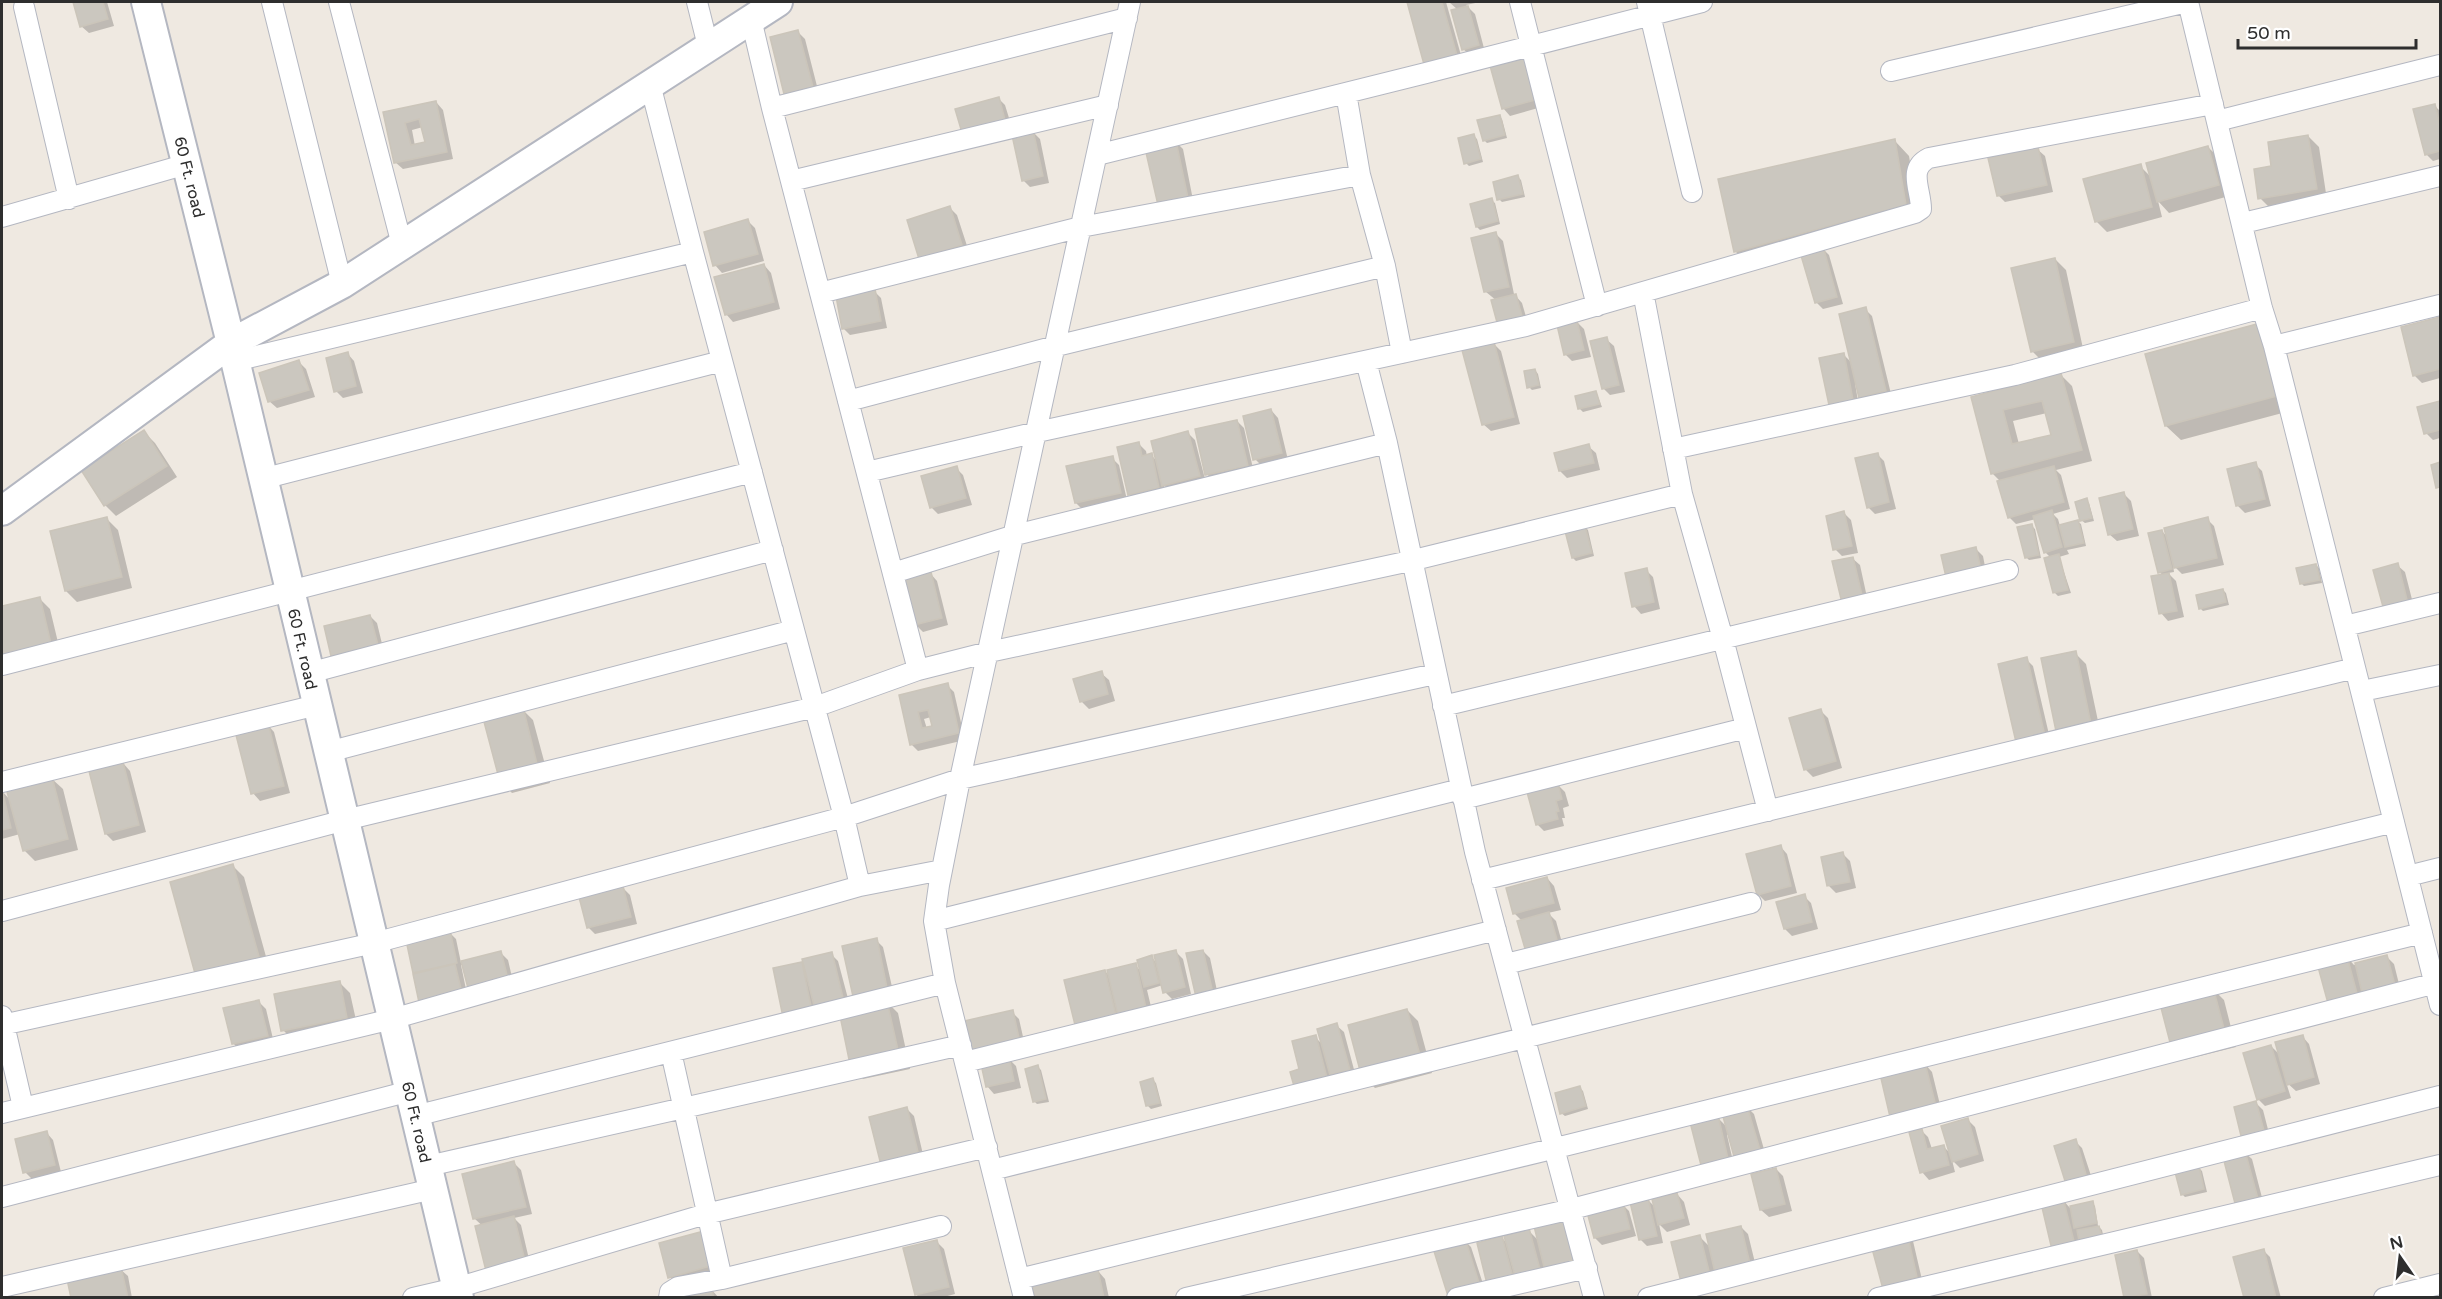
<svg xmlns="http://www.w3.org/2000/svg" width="2442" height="1299" font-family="'Varela Round',sans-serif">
<rect width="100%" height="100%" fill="#efe9e1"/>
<!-- shadow -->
<path fill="#0003" fill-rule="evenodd" d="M75 2H107L114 26 89 33 81 26Z
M1408 2H1446L1464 66 1426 67Z
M1449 2H1480L1466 5 1475 14 1485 52 1471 56 1463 49 1458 10Z
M798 32 805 39 819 94 793 101 786 93Z
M1490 63 1545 106 1510 116 1503 108Z
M998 98 1005 105 1013 131 971 143Z
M436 102 443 110 453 159 403 169 395 162 385 114ZM423 127 427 143 415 146 412 130Z
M2434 105 2440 111V159L2433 161 2426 154Z
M1499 116 1502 119 1507 138 1487 143 1484 140Z
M1033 132 1040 139 1049 183 1030 187 1023 180Z
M1474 136 1477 139 1483 162 1469 166 1466 163Z
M2308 136 2319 147 2327 200 2271 209 2260 198 2273 167Z
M1895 141 1909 156 1920 220 1821 247 1829 255 1843 304 1823 309 1816 302 1802 252 1750 266 1735 251Z
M1176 142 1183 149 1194 205 1167 212Z
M2208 147 2219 158 2229 196 2169 213 2158 201 2162 217 2107 232 2096 221 2140 166 2151 177Z
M2037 149 2045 156 2053 192 2005 202 1998 195Z
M1518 177 1521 180 1525 197 1502 202 1499 199Z
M1491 200 1495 203 1500 224 1480 230 1477 227Z
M950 208 957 215 969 252 928 265Z
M748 221 755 228 764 261 722 273 715 265Z
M1496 234 1503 241 1514 294 1522 303 1529 327 1486 292Z
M2055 259 2066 270 2084 353 2043 362 2032 351Z
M764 265 771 273 780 309 733 322 726 314Z
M874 291 881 298 887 328 850 335 843 328Z
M1865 309 1872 316 1892 398 1868 404 1861 397 1857 382 1855 383 1859 407 1837 412 1830 405 1843 354 1853 364Z
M2439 319 2440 378 2422 383 2415 376 2403 329Z
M1577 322 1584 329 1591 357 1572 361 1565 354Z
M2257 326 2272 341 2290 411 2181 440 2166 426Z
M1606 339 1614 346 1625 392 1610 395 1603 388Z
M1494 344 1501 351 1520 424 1491 431 1483 424Z
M347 353 354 361 363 393 343 398 336 391Z
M299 362 306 369 315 397 277 408 269 401Z
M1535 370 1538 374 1541 388 1532 390 1529 387Z
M2061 375 2072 386 2092 461 2056 470 2061 475 2070 509 2053 514 2058 519 2060 526 2077 521 2081 524 2086 546 2067 550 2069 554 2059 557 2071 593 2058 596 2055 593 2051 558 2045 552 2036 519 2016 524 2009 517 2001 482 1992 473 1972 398ZM2047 413 2052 436 2019 444 2013 421Z
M1596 392 1602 407 1583 412 1580 409 1577 397Z
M2440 403V438L2433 440 2426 433 2419 408Z
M1271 410 1278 418 1288 460 1262 466 1255 459Z
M1237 421 1244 428 1254 473 1214 482 1207 474Z
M144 432 155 443 177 477 116 516 105 505Z
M1188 433 1195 440 1206 483 1170 492 1164 485 1166 495 1136 501 1129 494 1139 444 1146 451 1147 456 1151 455 1157 461Z
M1588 446 1596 453 1600 470 1567 478 1560 471Z
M1877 454 1884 461 1896 509 1875 514 1868 507Z
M1112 458 1119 465 1127 500 1083 510 1076 503Z
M2255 464 2262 471 2271 506 2245 513 2237 505Z
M956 468 963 475 972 505 938 514 931 507Z
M2123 493 2131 501 2139 536 2117 541 2109 534Z
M2086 500 2089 503 2094 521 2085 523 2081 520Z
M1844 513 1851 520 1858 553 1842 556 1835 549Z
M107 519 118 530 132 588 77 602 66 591Z
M2207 519 2214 526 2224 565 2182 574 2173 565 2174 572 2168 573 2176 581 2184 617 2168 621 2161 613 2163 575 2159 572 2162 531 2168 538Z
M2032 526 2035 529 2041 558 2029 560 2026 557Z
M1585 527 1588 530 1594 556 1576 561 1573 558Z
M1976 549 1983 556 1987 577 1954 583Z
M1852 558 1860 565 1868 602 1849 606 1842 598Z
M2316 565 2319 568 2322 583 2304 586 2301 583Z
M2397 565 2405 572 2416 615 2393 621Z
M1646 570 1653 577 1660 609 1641 614 1634 606Z
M930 573 937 581 948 625 923 632 915 624Z
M2223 590 2226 593 2229 605 2203 611 2200 608Z
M39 598 50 609 62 659 2 674V608Z
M370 616 377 623 384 652 340 663 332 655Z
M2075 653 2086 664 2102 740 2070 746Z
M2026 659 2033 666 2051 743 2024 749Z
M1101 673 1109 680 1115 701 1089 709 1082 702Z
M947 685 954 692 965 740 918 751 911 744 900 696ZM931 717 934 727 927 729 924 719Z
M522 709 533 720 550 783 512 793 501 782Z
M1821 711 1828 718 1842 768 1813 777 1806 770Z
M267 724 274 732 290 793 260 801 253 793Z
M123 763 130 771 146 832 113 841 106 834Z
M51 778 63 789 78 850 35 861 24 850 20 834 2 839V791L11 801Z
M1558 785 1565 792 1569 806 1563 808 1565 818H1562L1564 826 1544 831 1537 824Z
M1780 846 1787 854 1797 893 1765 901 1758 894Z
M1843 854 1850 861 1856 888 1836 893 1829 886Z
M233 866 244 877 270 971 208 988Z
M1547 878 1554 886 1561 910 1548 913 1556 921 1564 950 1522 921 1514 913Z
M623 888 630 895 637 924 595 934 588 927Z
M1804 896 1811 903 1818 929 1792 936 1785 929Z
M449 932 456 939 461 963 501 953 508 960 515 990 464 965H461L469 1004 422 1006 408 941Z
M876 940 883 947 895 1000 887 1002 898 1013 910 1069 863 1079 852 1068 841 1015 793 1028 801 964 806 968 831 954 838 961 850 1006Z
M1175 951 1183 959 1191 994 1172 999 1165 992 1163 985 1147 990 1153 1015 1084 1035 1105 971 1110 977 1135 965 1141 971 1151 957 1158 964Z
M1203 951 1210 958 1219 1000 1204 1003Z
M2347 957 2354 965 2387 957 2394 964 2402 996 2337 1013Z
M339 982 350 993 358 1029 294 1041 283 1030Z
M2213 989 2224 1000 2236 1047 2184 1060 2173 1049Z
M259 1002 266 1009 274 1043 240 1051 233 1043Z
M1407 1010 1418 1021 1432 1073 1375 1088 1364 1077Z
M1012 1012 1019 1019 1026 1050 980 1060Z
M1336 1025 1344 1032 1356 1077 1338 1082 1330 1073 1333 1085 1301 1070 1315 1037 1323 1045Z
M2302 1036 2309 1044 2320 1084 2296 1091 2286 1082 2291 1098 2265 1106 2258 1099 2271 1046 2281 1056Z
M1009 1059 1016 1066 1021 1088 994 1094 987 1086Z
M1925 1064 1932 1072 1943 1117 1900 1127Z
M1038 1067 1041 1070 1049 1102 1037 1104 1034 1101Z
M1153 1080 1156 1083 1162 1106 1151 1109 1148 1106Z
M1580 1088 1583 1091 1588 1109 1565 1116 1561 1113Z
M2256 1103 2263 1110 2272 1145 2252 1150Z
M1747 1107 1754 1114 1767 1160 1729 1134 1727 1135 1735 1170 1710 1176 1717 1117 1727 1127Z
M907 1109 914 1116 925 1163 890 1171Z
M1968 1120 1975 1127 1984 1161 1960 1168 1952 1160 1955 1172 1929 1180 1922 1172 1921 1130 1928 1137 1932 1149 1943 1146 1951 1154Z
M46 1132 53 1140 61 1172 32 1179 25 1172Z
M2075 1141 2082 1148 2094 1185 2074 1191Z
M2244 1152 2252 1159 2266 1213 2246 1218Z
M514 1163 521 1170 532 1214 514 1218 521 1225 532 1272 475 1219 464 1175Z
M2199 1168 2202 1171 2207 1192 2185 1197 2182 1194Z
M1776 1169 1783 1176 1792 1211 1769 1217 1761 1210Z
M1677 1194 1684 1202 1690 1225 1667 1232 1659 1224 1663 1243 1647 1246 1640 1239 1648 1200 1655 1207Z
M2062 1199 2070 1208 2092 1203 2095 1206 2098 1226 2102 1230 2105 1244 2062 1260Z
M1622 1204 1629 1211 1636 1236 1602 1245 1595 1238Z
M1741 1227 1748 1234 1758 1275 1690 1292 1700 1237 1711 1248Z
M1528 1230 1539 1241 1554 1277 1544 1268 1548 1280 1496 1294 1502 1238 1508 1244Z
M704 1233 720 1272 677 1284 670 1277Z
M1906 1234 1913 1241 1923 1284 1891 1296Z
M1464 1240 1471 1247 1486 1293 1472 1298Z
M937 1242 944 1249 955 1294 940 1298H919L916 1294Z
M2263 1250 2270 1257 2281 1298H2246Z
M2137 1251 2144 1258 2152 1298H2126Z
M120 1269 128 1276 132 1298H72Z
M1098 1271 1105 1279 1109 1298H1036Z
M711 1289 719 1298H679Z"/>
<!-- building -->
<path fill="#cbc7bf" stroke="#cbc5ba" stroke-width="1.5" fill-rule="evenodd" d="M73 2H103L108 19 80 27Z
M1407 2H1442L1458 59 1425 68Z
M1468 6 1479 45 1462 50 1451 10Z
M798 30 813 87 784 94 770 37Z
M1526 52 1539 99 1502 109 1489 62Z
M999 97 1006 124 963 136 955 109Z
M436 101 447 152 394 163 383 112ZM419 119 425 142 411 145 405 123Z
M2435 104 2440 125V151L2425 155 2413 109Z
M1500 115 1505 135 1483 141 1477 120Z
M1033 130 1043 176 1022 181 1012 135Z
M1474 134 1481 159 1464 164 1458 138Z
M2308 135 2317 189 2258 199 2254 169 2271 166 2268 142Z
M1895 139 1906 205 1734 252 1718 179Z
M1176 141 1188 198 1158 205 1145 148Z
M2208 146 2219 185 2157 202 2146 163Z
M2038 147 2047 185 1997 196 1988 158Z
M2141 164 2152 207 2095 222 2083 179Z
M1518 175 1523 194 1497 200 1493 182Z
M1492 198 1498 221 1476 227 1470 204Z
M950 206 962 245 919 259 907 220Z
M748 219 758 254 713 266 704 232Z
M1496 232 1509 287 1484 292 1471 238Z
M1823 246 1837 297 1815 303 1800 252Z
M2055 258 2074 342 2031 352 2011 268Z
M764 264 774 302 725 315 714 277Z
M875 289 881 321 842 329 836 296Z
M1516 294 1523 320 1498 326 1491 300Z
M1866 307 1886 391 1859 398 1839 314Z
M2440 317V369L2413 376 2401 327Z
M1577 321 1584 350 1564 355 1557 325Z
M2257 324 2277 396 2165 426 2145 354Z
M1607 337 1619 385 1602 389 1590 341Z
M1494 342 1514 417 1482 425 1462 350Z
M348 352 356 386 334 392 326 358Z
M1844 353 1853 400 1829 405 1819 358Z
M299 360 309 390 268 402 259 373Z
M1535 369 1539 385 1527 388 1524 371Z
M2061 373 2082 450 1991 474 1971 397ZM2042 401 2051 435 2012 444 2003 410Z
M1596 391 1600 404 1578 409 1575 396Z
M2440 401V430L2424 434 2417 407Z
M1271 409 1282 453 1253 460 1243 416Z
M1237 420 1248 466 1205 475 1195 429Z
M144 430 167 466 104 506 81 470Z
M1188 431 1200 476 1162 486 1151 441Z
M1139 442 1142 456 1152 453 1159 488 1128 495 1117 447Z
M1589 444 1594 463 1559 471 1554 453Z
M1878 453 1889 502 1867 508 1855 458Z
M1113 456 1121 493 1075 503 1066 466Z
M2256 462 2265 499 2236 506 2227 469Z
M2440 462V487L2436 488 2431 465Z
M957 466 966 498 930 508 921 476Z
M2054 466 2064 502 2008 518 1997 481Z
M2124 492 2133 529 2108 535 2099 498Z
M2087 498 2092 518 2080 521 2075 502Z
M2052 510 2062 547 2044 553 2033 516Z
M1844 511 1852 546 1833 550 1826 516Z
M107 517 122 577 65 591 50 531Z
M2208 517 2217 558 2174 568 2164 528Z
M2078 520 2084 543 2065 547 2059 525Z
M2032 524 2039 555 2025 558 2017 527Z
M1585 526 1592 553 1572 558 1565 531Z
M2162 530 2172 569 2158 573 2148 533Z
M1976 547 1981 570 1946 577 1941 555Z
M2059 554 2068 590 2053 593 2044 558Z
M1853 557 1862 595 1841 599 1832 561Z
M2398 563 2409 608 2385 614 2373 570Z
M2316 564 2320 580 2300 584 2296 568Z
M1647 568 1654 602 1632 607 1625 573Z
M931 572 942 618 914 625 902 579Z
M2169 573 2177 611 2159 614 2151 576Z
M2223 589 2226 602 2199 609 2196 595Z
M40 597 52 648 2 660V606Z
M370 615 378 645 331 656 324 626Z
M2076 651 2092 729 2057 736 2041 658Z
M2027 657 2045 736 2016 742 1998 664Z
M1102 671 1108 694 1080 702 1073 679Z
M948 683 959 733 910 745 899 695ZM928 710 932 726 922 728 918 712Z
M523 707 539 772 500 782 483 718Z
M1821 709 1836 761 1804 770 1789 718Z
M268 723 284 786 251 794 235 731Z
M123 762 139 825 105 834 89 771Z
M52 777 68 839 23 851 6 788Z
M1558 784 1562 799 1556 801 1559 811 1556 812 1558 819 1536 825 1527 792Z
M2 789 11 828 2 830Z
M1781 845 1791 886 1757 895 1746 854Z
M1843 852 1850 882 1827 886 1821 857Z
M233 864 260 960 196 977 170 882Z
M1547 877 1554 903 1513 914 1506 888Z
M623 886 631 917 587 928 579 897Z
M1805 894 1812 922 1784 929 1776 902Z
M1549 912 1558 943 1526 952 1517 921Z
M450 930 457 963 413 973 406 940Z
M877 938 888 993 854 1001 842 946Z
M1176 950 1185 987 1163 993 1154 955Z
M1203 950 1213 993 1196 997 1186 953Z
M501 951 509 983 469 992 461 961Z
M832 952 845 1006 816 1013 802 959Z
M1152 955 1159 983 1144 987 1137 960Z
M2387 955 2396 989 2363 997 2355 963Z
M2347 956 2359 1001 2329 1007 2317 963Z
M802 962 813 1016 784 1022 773 968Z
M1136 963 1146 1008 1118 1016 1107 970Z
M455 964 463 997 420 1007 413 974Z
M1105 970 1117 1019 1076 1029 1064 980Z
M340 981 347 1018 281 1031 274 994Z
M2213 987 2226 1036 2172 1050 2159 1000Z
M259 1000 268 1036 232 1044 223 1008Z
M887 1001 900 1059 851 1069 839 1011Z
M1407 1009 1422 1062 1362 1078 1348 1025Z
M1013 1010 1020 1043 971 1054 964 1021Z
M1337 1023 1350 1070 1330 1075 1317 1029Z
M1316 1035 1327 1078 1294 1086 1290 1072 1299 1069 1292 1041Z
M2303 1035 2314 1077 2287 1085 2275 1042Z
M2271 1045 2285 1091 2257 1100 2243 1053Z
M1009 1057 1014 1081 986 1087 981 1064Z
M1925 1063 1937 1110 1891 1121 1880 1074Z
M1038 1065 1046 1099 1033 1102 1025 1069Z
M1153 1078 1160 1103 1146 1106 1140 1082Z
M1580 1086 1586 1106 1560 1114 1555 1093Z
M2256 1101 2266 1138 2243 1144 2234 1107Z
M1747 1106 1761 1153 1735 1160 1722 1113Z
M907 1107 919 1156 881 1165 869 1117Z
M1718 1115 1729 1163 1702 1169 1690 1122Z
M1968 1118 1978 1154 1952 1162 1941 1126Z
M1922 1129 1927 1149 1944 1145 1949 1165 1920 1173 1909 1132Z
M47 1131 55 1165 23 1173 15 1139Z
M2076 1139 2087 1178 2066 1184 2054 1146Z
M2245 1151 2260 1206 2237 1211 2223 1157Z
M514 1161 526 1207 473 1219 462 1174Z
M2199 1166 2204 1189 2181 1195 2175 1172Z
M1776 1168 1785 1204 1760 1210 1751 1174Z
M1677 1193 1684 1218 1658 1225 1652 1199Z
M1648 1198 1657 1236 1639 1240 1630 1202Z
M2063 1198 2076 1249 2053 1254 2041 1203Z
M2093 1201 2097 1223 2074 1228 2070 1206Z
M1623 1202 1630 1229 1594 1238 1587 1212Z
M514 1216 526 1265 487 1275 475 1226Z
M1569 1218 1580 1262 1545 1271 1534 1226Z
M1741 1226 1751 1268 1716 1277 1706 1234Z
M2099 1226 2103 1241 2080 1246 2077 1230Z
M1529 1228 1541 1273 1516 1280 1504 1236Z
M704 1231 714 1265 668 1278 659 1243Z
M1907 1232 1917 1277 1883 1289 1870 1241Z
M1700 1235 1711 1279 1682 1286 1671 1242Z
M1502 1236 1514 1281 1488 1288 1477 1243Z
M1465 1238 1480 1286 1448 1296 1433 1248Z
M937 1240 949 1287 915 1295 903 1248Z
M2264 1249 2276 1298H2244L2233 1257Z
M2137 1250 2147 1294 2124 1298 2115 1255Z
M121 1267 128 1298H71L67 1279Z
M1098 1270 1104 1298H1035L1032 1283Z
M711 1287 714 1298 674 1297Z"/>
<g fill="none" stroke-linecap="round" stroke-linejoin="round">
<defs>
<path id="street" d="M272 2 342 284
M339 2 402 245
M697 2 708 46
M1520 2 1597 306
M1647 2 1692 192
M2188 2 2262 308 2274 346 2440 1005
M24 7 69 199
M751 19 772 108 918 670
M1891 71 2187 2
M1346 93 1360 175 1385 266 1402 353
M772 108 1127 18
M2217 121 2440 65
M1097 155 1426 73 1702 2
M791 181 1108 105
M2 217 187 164
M2243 223 2440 176
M1643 292 1682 494 1723 639 1768 811
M820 293 1081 227 1360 175
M2274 346 2440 305
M235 361 693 252
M1366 361 1387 443 1475 852 1594 1298
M848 401 1056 346 1385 266
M1673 449 2015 375 2262 308
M867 472 1037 432 1526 326 1915 213 1921 209C1921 189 1907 169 1929 158L2213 104
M262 479 722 361
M893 573 1015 535 1387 443
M2345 626 2440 603
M2 665 752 472
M309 673 773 550
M2362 691 2440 675
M1443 706 2008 570
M328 752 794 630
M2 782 317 705
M1463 799 1746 728
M2408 876 2440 868
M1482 880 2355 668
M860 886 942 870
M2 911 345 820 815 707 918 670 989 652 1410 561 1682 494
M934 921 1461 789
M1506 964 1751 903
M2 1016 23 1107
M2 1025 374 943 844 817 960 779 1435 674
M671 1052 722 1279
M965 1062 1496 930
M2 1113 392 1019 860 886 844 817 693 252 650 84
M415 1116 945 983
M428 1166 961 1045
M992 1170 2394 822
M2 1197 410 1091
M1019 1279 1556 1148 2422 933
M2 1287 433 1189
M413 1298 456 1288 706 1214 987 1147
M669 1298 670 1292 678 1287 722 1279 941 1226
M1024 1298 945 983 934 921 939 885 960 779 1130 2
M1186 1298 1572 1209 2440 982
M1457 1298 1587 1268
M1648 1298 2440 1096
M1878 1298 2440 1165
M2384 1298 2440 1284"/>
<path id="secondary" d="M146 2 231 343 459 1298
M2 511 231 343 342 284 778 2"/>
</defs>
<!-- street casing -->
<use href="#street" stroke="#b4b7c1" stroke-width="22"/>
<!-- secondary casing -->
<use href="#secondary" stroke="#b4b7c1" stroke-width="32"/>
<!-- street -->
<use href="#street" stroke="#fff" stroke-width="20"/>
<!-- secondary -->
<use href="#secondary" stroke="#fff" stroke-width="28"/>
</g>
<g text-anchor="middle" stroke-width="5" stroke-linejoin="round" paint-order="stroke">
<!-- street labels -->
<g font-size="16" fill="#2e2e2e" stroke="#fff">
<text transform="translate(190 177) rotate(76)" y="6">60 Ft. road</text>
<text transform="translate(303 649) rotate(77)" y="6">60 Ft. road</text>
<text transform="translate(417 1122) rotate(77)" y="6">60 Ft. road</text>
</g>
</g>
<!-- border -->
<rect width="2442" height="1299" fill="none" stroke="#2e2e2e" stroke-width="6"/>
<!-- north arrow -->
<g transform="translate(2400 1257) rotate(346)" stroke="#ffffff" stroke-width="4.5" paint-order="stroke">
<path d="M0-4.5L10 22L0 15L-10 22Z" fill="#2e2e2e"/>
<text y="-9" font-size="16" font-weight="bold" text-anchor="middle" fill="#2e2e2e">N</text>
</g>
<!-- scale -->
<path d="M2238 39v9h178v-9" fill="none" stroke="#2e2e2e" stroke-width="3"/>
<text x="2247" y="39" font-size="18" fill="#2e2e2e" stroke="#ffffff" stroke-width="4.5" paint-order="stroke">50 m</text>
</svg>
